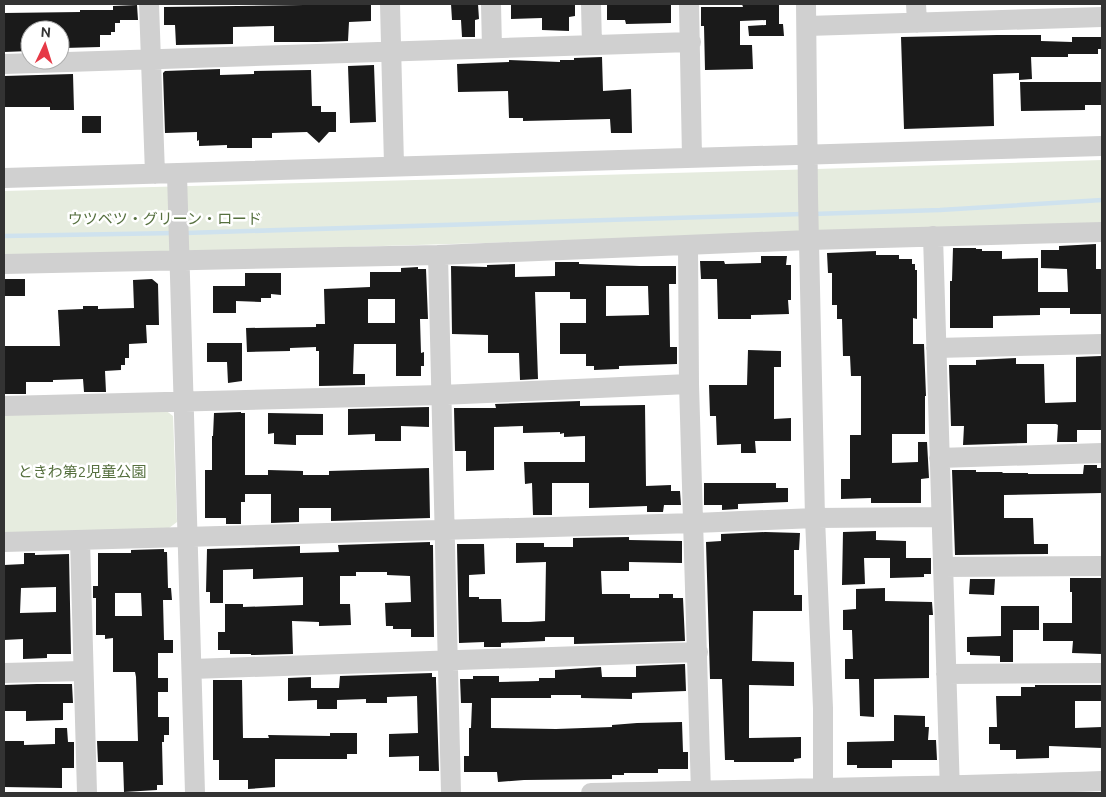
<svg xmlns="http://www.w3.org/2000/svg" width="1106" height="797" font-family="Ubuntu,'Noto Sans JP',sans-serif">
<rect width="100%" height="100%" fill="#fff"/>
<!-- green -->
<path fill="#e6ecdf" d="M1102 160V225L4 257V191L784 170Z
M164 409 173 416 177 522 165 531 4 537V412Z"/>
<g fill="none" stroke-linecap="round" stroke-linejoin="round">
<!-- stream -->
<path stroke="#cfe2ee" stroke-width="4.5" d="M812 214 940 210 1102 200
M185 233 802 214
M4 236 175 233"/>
</g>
<!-- building -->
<path fill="#1a1a1a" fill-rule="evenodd" d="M304 4H371V21L349 22 348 41 317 42H274V26L233 27V44L176 45 175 25H164V7L304 5Z
M451 4H478L479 19 475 20V37H462L461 20H452Z
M511 4H575V16L569 17V31L542 30V18L511 19Z
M637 4H671V23L626 24 625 20H607V5Z
M742 4H779V24H783L784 36H749L748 26 766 25V20L740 21V45H752L753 69 705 70 704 26H701V7H743Z
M137 5 138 20H120V23H115V32H111V35H100V47L64 48V30H30V51L4 52V13L80 12V10H113V6Z
M997 35H1041V41L1072 42V37H1102V49H1098V54H1068V57H1031L1032 79 1019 80V73L993 74 994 126 904 129 901 37Z
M602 57 603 91 631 89 632 133H611L610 119 523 121V118H509L508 91 458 92 457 64 509 62V60L560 62V60H574V58Z
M374 65 376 122 350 123 348 66Z
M220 69V75L254 74V71L311 70 312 106H321V112H336V132H329L319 143 307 132 272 133V138H252V148H227V145L199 146V140L197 141V132L165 133 163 73 165 71Z
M73 74 74 110H50V107H4V76Z
M1020 82H1102V105H1085V110L1021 111Z
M82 116H101V133H82Z
M1096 244V269H1102V314H1070V308H1040V315L993 316V328H950V281H952L953 248H976V249H982V251H1002V259L1038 258V292H1068L1067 269 1041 268V250H1059V246Z
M876 251V255H899V259H912V264H915V270H917V319L913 318V344H924L926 396H925V434H892V463L918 462V442H927L929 478 921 479V503H871V498L841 499V479H850V435H861V376H851L850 356H843L842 319H837V305H832V273H828L827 253Z
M761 256H787L786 265H791V300H788L789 314 751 315V319H718L717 279H701L700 261H724L725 264 761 263Z
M555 262H579V264L640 266H676V284H669L670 347H677V364L619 366V369L594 370V366H586V354H560V323H586V299H570V292H535L538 379 520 380 519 353H488V335L452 334 451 266 487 267V265L515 264V277L555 276ZM606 286H648L649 315 606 316Z
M418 267V269H426L428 319H420L421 353 424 352V366H421V376H396V344H354L353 374H365V385L319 386V351H316V347L290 348V351L247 352 246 328 316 327V324H325L324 289 370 287V272H401V268ZM368 299H395V323H368Z
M245 273H281V295L271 294V298H261V302L236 301V313H213V286H245Z
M4 279H25V296H4Z
M152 279 158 284 159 325H146L147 343 129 344V358H125V365H121V370L105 371 106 392H84L83 379 53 380V382H26V394H4V346H60L58 310 83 309V306H98V309L134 308 133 280Z
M207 343H242V381L228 383 227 362H207Z
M748 350 781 351V367H774V419L791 418V441H755L756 453H741V444L717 445 716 416H710L709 385H747Z
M1101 356 1102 430H1077V442H1057L1058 425 1056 424H1027V443L963 445 964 426H951L949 365H976V360L1016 358V364H1044L1045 403 1076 402V357Z
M580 401V406L645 405 646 486 671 485V491H680L681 505H664L663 512H647V506L589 508V483H552V515H533L532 483 525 484 524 462H585V436L564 437V433L560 434V432L523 433V426L494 427V470L466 471V451H455L454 408H496L495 404Z
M429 407V427L401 426V441H375V434L348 435V409Z
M241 412V413H245V475H268V470L303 471V475H329V471L429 468 430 518 331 521V508H299V522L271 523V494H245V502H241V524H226V518H205V470H212V436H213L214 413Z
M268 413 323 414V435H296V445L274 444V433L268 434Z
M1084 465H1097V468H1102V493L1004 495V518H1033L1034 544H1048V554L955 555 952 470H976V472H1002L1003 473H1028V474H1083Z
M704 483H776V488H788V502L738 504V509L722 510V505H704Z
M876 531V540L906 541V558H931V574H924V577L890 578V558H864L865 584 842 585 843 532Z
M765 532 800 533 799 550H794V595H802V611H753L752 661 794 662V686L749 685V738L801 737V758L794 759V762H734V760H725L722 679H710L706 542 721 541V534Z
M629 537V540L682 541V563L629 562V571H601L602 594H630V598H659V594H673V598H683L685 641 574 644V637H545V641L501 643V647H484V642L459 643 457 544H484L485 574 469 575V597H479V599H501L502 622H529L545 621 546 562 516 563V543H544V547H573V538Z
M430 542V545H433L434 637H411V629H393V626H386L385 603 411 602 410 576 387 575V572H356V576H340V604H350L351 625 319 626V622L292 621 293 654 251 655V654H230V650H218V632H225V604H243V607L303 605V577L253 579V569L223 570V603H210V592H206L207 549 300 546V553L339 552 338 545Z
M164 549V552H167L168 588H171L172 600H163L164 640H173V653H158V678H168V692H158V717H169V735H164V742H162L163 785H157V790L124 792 123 762H98L97 741H138L136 677 135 672H113V638L105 639V635H96V598H93V586H98V553H131V550ZM115 593H141L142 616H115Z
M24 553H35V555L69 554 71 654H47V658L23 659V639L4 640V565L24 564ZM56 587V612L20 613 21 588Z
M1070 578H1101V592H1102V654L1072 653 1073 641H1043V623H1072V592H1070Z
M970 579H995L994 595 969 594Z
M885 588V601L932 602 933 615H929V678L874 679V717L860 716 859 679H845V659H853L852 630H843V610L856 609V589Z
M1001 606H1039V630H1013V662H1000V656L970 655V652H967V637L1001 636Z
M685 664 686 691 632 693V699L581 698V695H551V698H491V728L556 729 612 727V725L637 723 682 722 683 752H688V769H658V773H624V775H612V779L524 780 498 782 497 772H464V756H469V728H471L472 703H461L460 679H473V676H499V682L539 681V678H555V670L601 667 602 677H636V666Z
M432 673V677H436V681L439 771H419V756L389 757V734L418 733 417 696 387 697V703H366V699L337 700V709H317V700L288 701V678L311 677V688H339L340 676Z
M213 680H242L243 738H269L268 735 330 736V733H357V754H347V759H275V787L248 789V780H219V760H213Z
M37 684H72L73 703H63V720L26 721V711H4V685Z
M1035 685H1101V701H1075V728L1102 727V748L1049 746V758L1016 759V750H1000V744H989V727H997L996 696H1021V687H1035Z
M894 715 925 716V727H929L928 740H936L937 760H892V768H857V765H847V742L894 741Z
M55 728H67L68 742H74V768H62V788L4 787V741H24V745L55 744Z"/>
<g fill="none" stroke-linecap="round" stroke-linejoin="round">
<!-- minor -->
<path stroke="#d0d0d0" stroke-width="20" d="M149 4 155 174
M390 4 394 165
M491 4 492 48
M591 4 592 45
M689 4 692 157
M806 4 808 196 815 518 823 708V793
M916 4 917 23
M807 26 1102 17
M4 64 691 42
M177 174 195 793
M4 178 1102 146
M933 236 950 793
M688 246 689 384 701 793
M438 255 451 793
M4 264 438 255 809 240 1102 232
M936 348 1102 344
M4 406 441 395 689 384
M939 458 1102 453
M80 540 87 793
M4 542 695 523 815 518 941 517
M943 567 1102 566
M192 669 698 652
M4 673 83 671
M946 674 1102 673
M591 793C761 789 932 787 1102 781"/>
</g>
<g text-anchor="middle" stroke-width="5" stroke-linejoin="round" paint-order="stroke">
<!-- park labels -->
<g font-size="15" fill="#56703f" stroke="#fff">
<text x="165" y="224">ウツベツ・グリーン・ロード</text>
<text x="82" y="477">ときわ第2児童公園</text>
</g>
</g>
<!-- border -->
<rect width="1106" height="797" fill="none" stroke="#333333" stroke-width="10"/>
<!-- north arrow -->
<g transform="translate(45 45) rotate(4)"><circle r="24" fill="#ffffff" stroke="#adadad"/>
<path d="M0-4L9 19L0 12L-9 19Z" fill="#e63946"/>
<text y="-8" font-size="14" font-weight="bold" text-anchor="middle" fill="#333333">N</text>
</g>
</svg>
